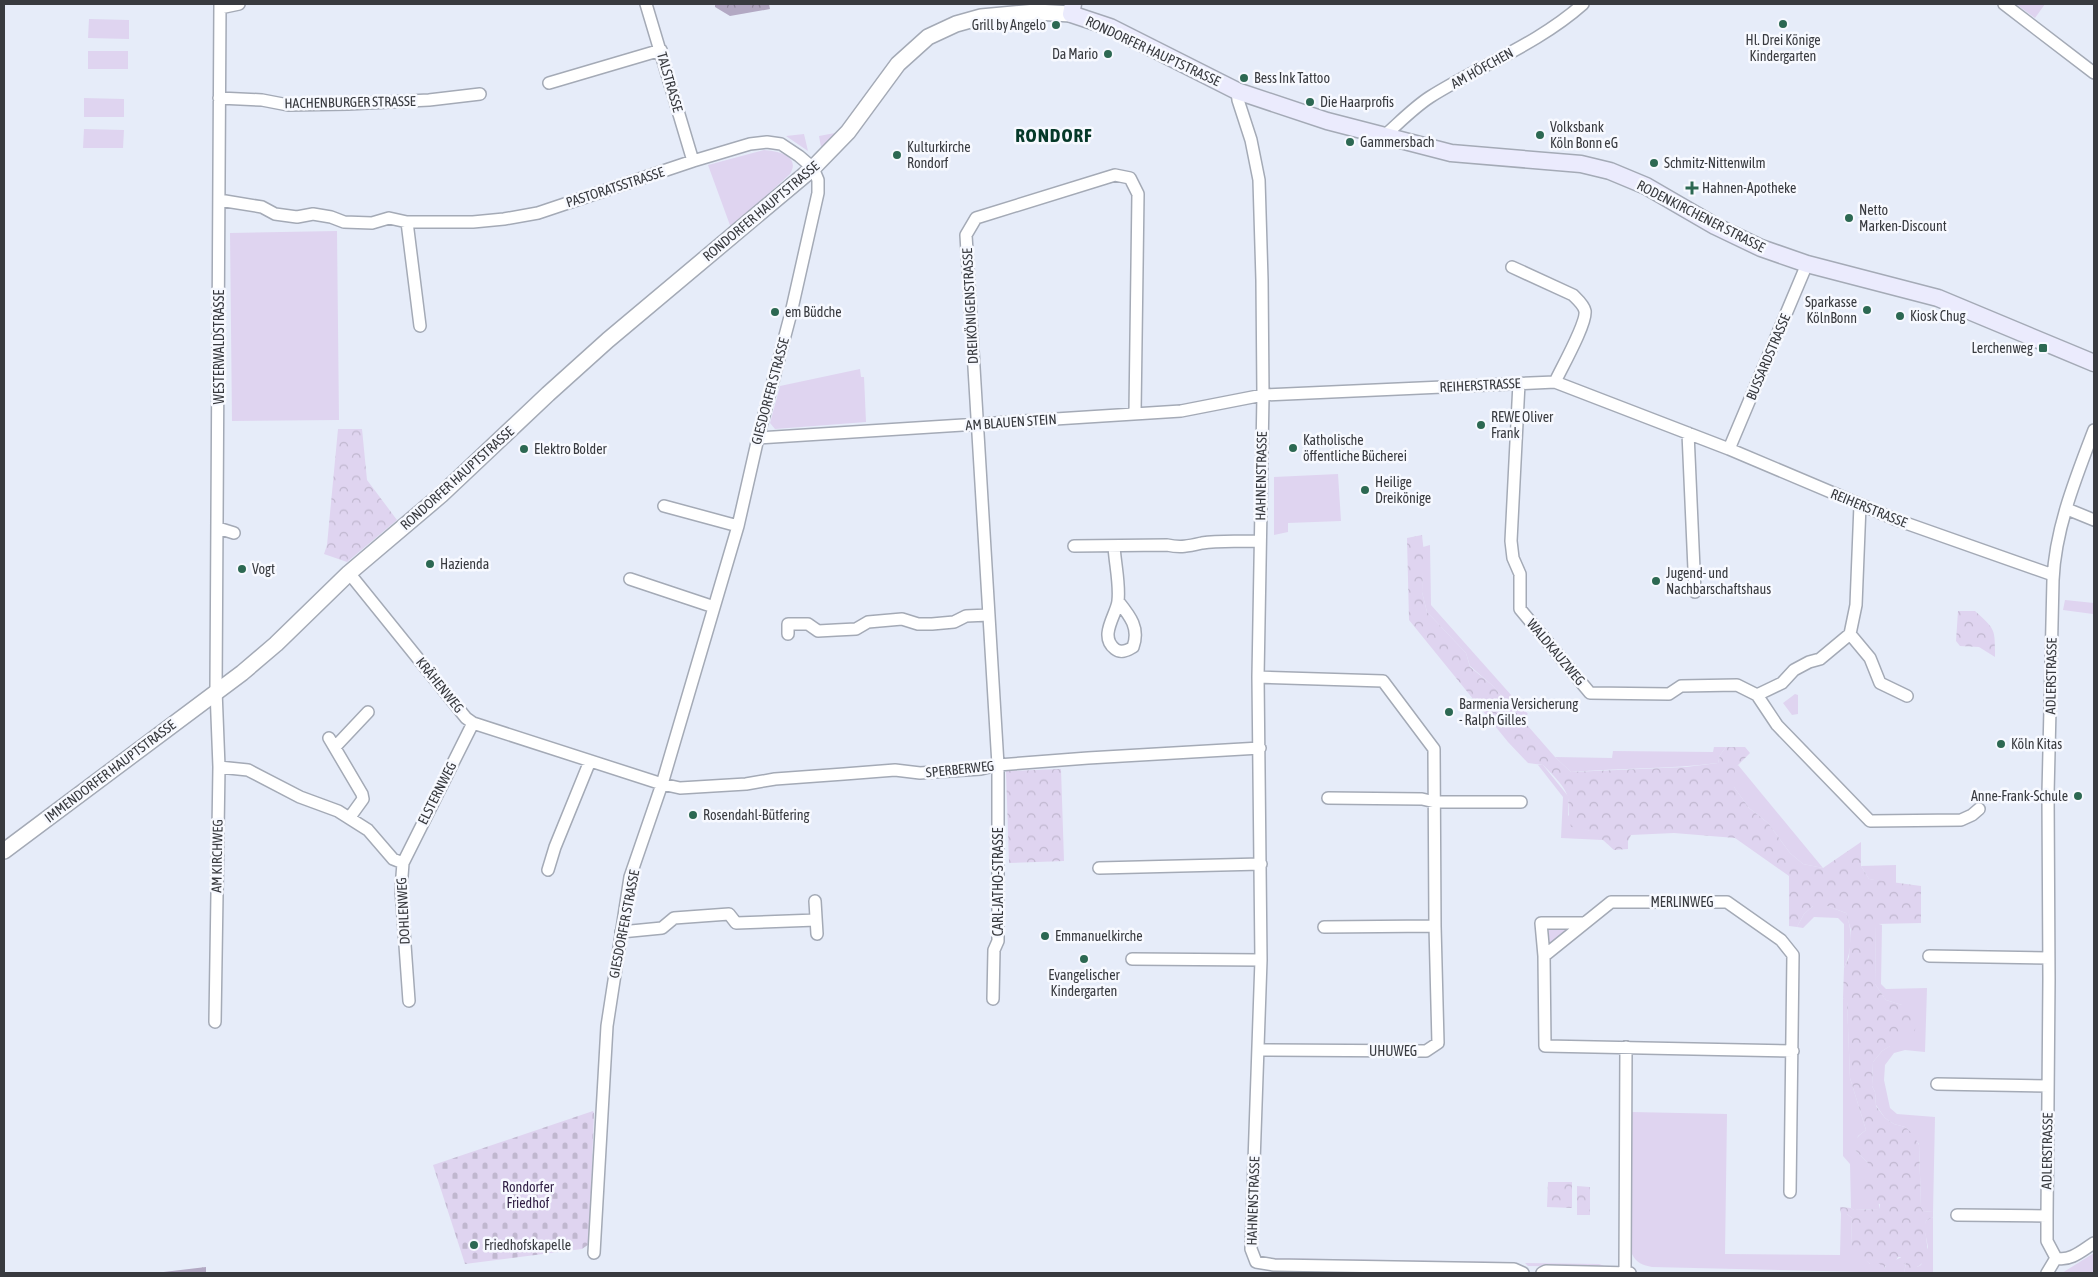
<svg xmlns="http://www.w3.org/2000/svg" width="2098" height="1277" font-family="'Asap Condensed',sans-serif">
<defs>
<pattern id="forest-crowns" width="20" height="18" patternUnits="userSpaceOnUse" patternTransform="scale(1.25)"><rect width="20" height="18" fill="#b2a8c3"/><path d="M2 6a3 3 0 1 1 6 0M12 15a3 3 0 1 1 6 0" fill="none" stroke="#928aa0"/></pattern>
<pattern id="cemetery-stones" width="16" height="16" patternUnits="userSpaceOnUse" patternTransform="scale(1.25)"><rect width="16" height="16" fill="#dfd4f0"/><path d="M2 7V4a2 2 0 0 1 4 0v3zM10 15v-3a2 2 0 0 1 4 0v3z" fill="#c0b7cf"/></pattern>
<pattern id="park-crowns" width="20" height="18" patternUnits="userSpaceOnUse" patternTransform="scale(1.25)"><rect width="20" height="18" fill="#dfd4f0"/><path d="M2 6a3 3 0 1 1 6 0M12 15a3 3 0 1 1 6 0" fill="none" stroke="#c0b7cf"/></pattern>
</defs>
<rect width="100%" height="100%" fill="#e6ecf9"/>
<!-- grass -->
<path fill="#dfd4f0" d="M2016 4H2045L2035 18Z
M89 19 129 20V39L88 38Z
M88 51H128V69H88Z
M84 98 124 99V117H84Z
M84 129 124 130 123 148H83Z
M835 133 829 142 821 147 819 136Z
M804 134 808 151 786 136Z
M764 150C778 151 801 156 790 174L731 228 708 165Z
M337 231 339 420 232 421 230 233Z
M860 369 861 377H864L866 422 775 429 770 423 780 386Z
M1338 474 1341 521 1288 523V532L1274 535V477Z
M1430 545 1431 605 1528 714 1522 719 1492 685 1470 666 1466 653 1427 612 1422 592 1423 547Z
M2065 600 2094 603 2093 614 2063 610Z
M1795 694 1798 695V714L1792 715 1783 703Z
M1714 747H1726L1720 755 1718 763C1669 769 1620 768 1571 772L1555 757 1612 758 1613 751 1713 752Z
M1538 765H1543L1568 796V815L1580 827 1598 834 1603 840 1561 838 1563 797Z
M1738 765 1823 868 1803 864 1790 853 1768 823 1749 808 1734 787V768Z
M1896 865V884L1869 879 1861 866Z
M1813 906H1827L1846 913C1853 931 1852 951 1844 968V924L1838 918 1814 917 1803 928 1797 927 1804 914Z
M1876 923 1882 925 1881 984 1886 989 1927 988 1925 1052 1905 1050 1894 1053 1885 1065 1884 1080 1890 1108 1897 1114 1935 1117 1933 1212 1923 1211 1921 1207 1919 1144 1905 1127 1894 1124 1885 1118 1876 1105 1875 1092 1872 1086 1873 1062 1882 1051 1890 1046 1902 1005 1886 1000 1875 984Z
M1551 928 1567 929 1550 944 1548 929Z
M1843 998 1847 1000 1850 1078 1866 1130 1858 1136 1855 1150 1868 1163 1880 1209 1854 1210 1851 1208 1850 1164 1843 1156Z
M1632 1112 1727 1114 1725 1254 1840 1255 1841 1214H1847L1852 1218 1851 1245 1870 1264H1880L1884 1269 1887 1264 1902 1257 1901 1264 1906 1263 1904 1273 1652 1267C1643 1265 1636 1263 1632 1254Z
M1933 1217V1273H1917V1267L1921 1265 1928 1247 1924 1227 1926 1221Z
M2094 1253V1273H2062Z
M1270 1258 1506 1262H1513L1517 1266 1291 1261 1267 1259Z
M1525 1263 1599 1264 1607 1267 1528 1266Z"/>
<!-- forest -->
<path fill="url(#forest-crowns)" d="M715 4H769L770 9 730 16 715 7Z
M206 1267V1273H155Z"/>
<!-- cemetery -->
<path fill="url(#cemetery-stones)" d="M593 1111 594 1113 589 1244 582 1249 465 1264 433 1165Z"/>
<!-- park -->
<path fill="url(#park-crowns)" d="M338 429H362L367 480 397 520 347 562 324 554 327 545Z
M1422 535 1424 553 1422 592 1427 612 1466 653 1470 667 1492 685 1555 757 1571 772 1686 767 1718 763 1720 755 1726 747H1745L1750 753 1735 768 1734 787 1749 808 1768 823 1790 853 1803 864 1823 868 1861 842V866L1869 879 1921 886V923L1876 924 1875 984 1886 1000 1902 1005 1916 1014 1915 1031 1882 1051 1873 1062 1872 1086 1875 1092 1876 1106 1885 1118 1894 1124 1905 1127 1913 1134 1919 1145 1921 1207 1923 1211 1933 1212V1217L1926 1221C1922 1237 1936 1257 1917 1267V1273H1904L1906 1263 1900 1265 1901 1257H1898L1894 1264 1885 1266 1884 1270 1879 1269 1881 1266 1880 1264H1870L1864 1259 1854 1258 1851 1246 1852 1218 1847 1214H1841L1840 1207 1851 1208 1854 1210 1880 1209V1204L1871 1203C1863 1192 1857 1183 1864 1171L1869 1169 1868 1163 1855 1150C1854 1139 1858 1136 1866 1130L1850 1078 1847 1001 1843 998 1844 968 1849 957 1851 930 1846 913 1827 906H1813L1804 914 1797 927 1789 926V876L1735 838 1674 833 1631 835 1628 841V849L1614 850C1601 838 1590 827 1571 827 1568 817 1569 808 1568 798 1566 787 1551 773 1543 765L1528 763 1508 742 1409 620 1407 538Z
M1958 611H1975C1996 630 1995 629 1995 657L1979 647 1960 646 1956 641Z
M1061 769 1064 861 1009 863 1006 771Z
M1548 1182H1572V1208L1547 1207Z
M1577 1186 1590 1187V1215H1577Z"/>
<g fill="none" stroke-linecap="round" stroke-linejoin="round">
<defs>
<path id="minor" d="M646 4 693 161
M2004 4 2094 73
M220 8 239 4
M549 83 661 50
M1237 91 1238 100 1251 140 1259 180 1262 280 1263 395 1258 677 1261 960 1251 1249 1256 1262 1274 1265 1514 1269 1523 1273
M219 98 262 100 288 105 348 104 429 100 480 94
M1383 137C1398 124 1413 108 1430 97 1481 65 1538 44 1583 4
M219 200 262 207 275 214 297 217 313 214 331 217 344 222 372 223 389 218 407 222H473L504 219 538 213 693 161 750 144 767 142 781 144 799 156 813 168 818 180V193L791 313 758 438 738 526 662 784 630 877 607 1026 594 1253
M407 222 420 326
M1512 267 1573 295C1577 299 1584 305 1585 311 1587 323 1561 369 1555 382
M1519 383 1511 541 1513 558 1520 574V609L1590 693 1669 694 1681 686 1737 685 1757 695 1777 725 1870 821 1961 820 1972 815 1979 809
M1688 433 1695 592
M758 438 1181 411 1263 395 1555 382 1729 449 1897 520 2053 575
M1729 449 1807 264
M664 506 738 526
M2067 509 2094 520
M218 528 234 533
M1074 546 1167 545C1181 548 1189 546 1202 543 1220 540 1241 542 1259 541
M1114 546C1115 564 1120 584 1118 601 1117 614 1098 636 1115 649 1120 653 1127 651 1133 647 1140 628 1130 616 1118 601
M349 573 466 718 473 723 662 784 680 788 746 784 775 779 844 774 895 770 920 773 981 769 998 765 1088 758 1260 748
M630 579 714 607
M788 634V624H808L818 631 836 630 856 629 868 622 902 619 918 624H932L954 622 966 616 989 615
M1850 634 1870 658 1880 683 1907 696
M1258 677 1383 681 1434 749 1435 926 1438 1043 1426 1051 1259 1050
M1757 695 1782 683 1794 670 1809 662 1820 659 1850 634 1856 605 1860 505
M329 738 362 794 363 799 350 817
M335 747 368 712
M219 767 248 770 300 797 338 811 368 830 393 859 403 863
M1328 798 1422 799 1435 802H1521
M1099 868 1261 864
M548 870 555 847 590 761
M815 901 817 934
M1583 923H1541L1544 956 1545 1046 1793 1051
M1324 927 1435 926
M621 932 662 928 674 918 729 914 736 923 816 920
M1544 956 1611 902H1727L1781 940 1793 955 1790 1192
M1929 956 2049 958
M1132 959 1261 960
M993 999 994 950 998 941V765L966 235 976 218 1115 175 1130 178 1138 194 1135 413
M409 1001 401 889 403 863 473 723
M215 1022 219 767 216 690 220 4
M1937 1084 2048 1086
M1957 1215 2047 1216
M2056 1258 2047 1241V1216L2049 979 2048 794 2053 580C2055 529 2076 477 2094 430
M2056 1258C2070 1262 2083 1250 2094 1243
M1625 1272 1626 1047
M1542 1273 1546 1271 1630 1273
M2047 1273 2056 1258"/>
<path id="tertiary" d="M4 851 242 673 276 644 349 573 441 495 548 394 608 340 813 168 848 132 898 64 928 37 956 24 981 17 1036 12 1071 14"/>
<path id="secondary" d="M1073 4 1071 14 1110 27 1237 91 1327 121 1451 153 1581 164 1610 171 1646 186 1715 226 1761 248 1807 264 1938 298 2094 363"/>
</defs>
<!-- minor casing -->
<use href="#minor" stroke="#a4aab6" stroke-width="14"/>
<!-- tertiary casing -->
<use href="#tertiary" stroke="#a4aab6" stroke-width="18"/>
<!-- secondary casing -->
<use href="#secondary" stroke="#a4aab6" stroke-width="19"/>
<!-- minor -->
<use href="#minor" stroke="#fff" stroke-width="11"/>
<!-- tertiary -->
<use href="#tertiary" stroke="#fff" stroke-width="15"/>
<!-- secondary -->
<use href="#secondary" stroke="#ebebfd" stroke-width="16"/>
</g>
<!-- markers -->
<g fill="#2c6852" stroke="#f7f9ff" stroke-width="2">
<circle cx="1783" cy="24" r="5"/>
<circle cx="1056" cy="25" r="5"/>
<circle cx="1108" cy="54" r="5"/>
<circle cx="1244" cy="78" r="5"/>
<circle cx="1310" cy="102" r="5"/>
<circle cx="1540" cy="135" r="5"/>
<circle cx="1350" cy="142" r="5"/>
<circle cx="897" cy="155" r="5"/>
<circle cx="1654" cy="163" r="5"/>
<path d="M1689.5 180.5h5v5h5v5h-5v5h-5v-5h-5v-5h5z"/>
<circle cx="1849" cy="218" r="5"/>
<circle cx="1867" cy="310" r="5"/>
<circle cx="775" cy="312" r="5"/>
<circle cx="1900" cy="316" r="5"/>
<rect x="2038" y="343" width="10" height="10" rx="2.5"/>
<circle cx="1481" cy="425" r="5"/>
<circle cx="1293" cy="448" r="5"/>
<circle cx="524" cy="449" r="5"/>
<circle cx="1365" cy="490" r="5"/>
<circle cx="430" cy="564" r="5"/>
<circle cx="242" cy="569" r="5"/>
<circle cx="1656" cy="581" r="5"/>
<circle cx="1449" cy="712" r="5"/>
<circle cx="2001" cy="744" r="5"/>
<circle cx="2078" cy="796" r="5"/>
<circle cx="693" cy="815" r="5"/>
<circle cx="1045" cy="936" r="5"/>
<circle cx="1084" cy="959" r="5"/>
<circle cx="474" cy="1245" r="5"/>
</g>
<g text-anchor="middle" stroke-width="5" stroke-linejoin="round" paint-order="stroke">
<!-- poi labels -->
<g font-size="14" fill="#383a3f" stroke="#f7f9ff" text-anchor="start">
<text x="1046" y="30" text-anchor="end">Grill by Angelo</text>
<text x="1783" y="45" text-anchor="middle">Hl. Drei Könige<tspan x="1783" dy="16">Kindergarten</tspan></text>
<text x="1098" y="59" text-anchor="end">Da Mario</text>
<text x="1254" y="83">Bess Ink Tattoo</text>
<text x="1320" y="107">Die Haarprofis</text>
<text x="1550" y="132">Volksbank<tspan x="1550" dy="16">Köln Bonn eG</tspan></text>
<text x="1360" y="147">Gammersbach</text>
<text x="907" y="152">Kulturkirche<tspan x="907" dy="16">Rondorf</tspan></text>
<text x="1664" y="168">Schmitz-Nittenwilm</text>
<text x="1702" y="193">Hahnen-Apotheke</text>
<text x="1859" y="215">Netto<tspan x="1859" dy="16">Marken-Discount</tspan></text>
<text x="1857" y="307" text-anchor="end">Sparkasse<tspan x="1857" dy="16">KölnBonn</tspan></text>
<text x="785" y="317">em Büdche</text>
<text x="1910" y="321">Kiosk Chug</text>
<text x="2033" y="353" text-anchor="end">Lerchenweg</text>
<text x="1491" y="422">REWE Oliver<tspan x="1491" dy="16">Frank</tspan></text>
<text x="1303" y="445">Katholische<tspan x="1303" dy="16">öffentliche Bücherei</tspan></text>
<text x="534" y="454">Elektro Bolder</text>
<text x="1375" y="487">Heilige<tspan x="1375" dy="16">Dreikönige</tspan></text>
<text x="440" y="569">Hazienda</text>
<text x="252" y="574">Vogt</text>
<text x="1666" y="578">Jugend- und<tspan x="1666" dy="16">Nachbarschaftshaus</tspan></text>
<text x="1459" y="709">Barmenia Versicherung<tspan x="1459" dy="16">- Ralph Gilles</tspan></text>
<text x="2011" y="749">Köln Kitas</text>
<text x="2068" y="801" text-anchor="end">Anne-Frank-Schule</text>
<text x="703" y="820">Rosendahl-Bütfering</text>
<text x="1055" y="941">Emmanuelkirche</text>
<text x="1084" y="980" text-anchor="middle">Evangelischer<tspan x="1084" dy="16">Kindergarten</tspan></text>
<text x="484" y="1250">Friedhofskapelle</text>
</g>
<!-- street labels -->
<g font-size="14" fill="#383a3f" stroke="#f7f9ff">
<text transform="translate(1153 51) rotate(25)" y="5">RONDORFER HAUPTSTRASSE</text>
<text transform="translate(1482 68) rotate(-29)" y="5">AM HÖFCHEN</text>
<text transform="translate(670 82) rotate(74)" y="5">TALSTRASSE</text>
<text transform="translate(350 102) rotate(-1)" y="5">HACHENBURGER STRASSE</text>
<text transform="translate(615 187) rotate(-18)" y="5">PASTORATSSTRASSE</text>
<text transform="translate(761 211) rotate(-40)" y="5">RONDORFER HAUPTSTRASSE</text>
<text transform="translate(1701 216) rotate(27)" y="5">RODENKIRCHENER STRASSE</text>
<text transform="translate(970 306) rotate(-93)" y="5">DREIKÖNIGENSTRASSE</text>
<text transform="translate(219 347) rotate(-90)" y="5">WESTERWALDSTRASSE</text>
<text transform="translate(1768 357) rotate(-67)" y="5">BUSSARDSTRASSE</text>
<text transform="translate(1480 385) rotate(-3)" y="5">REIHERSTRASSE</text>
<text transform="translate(770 391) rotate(-75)" y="5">GIESDORFER STRASSE</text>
<text transform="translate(1011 422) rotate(-4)" y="5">AM BLAUEN STEIN</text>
<text transform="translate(1261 476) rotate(-89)" y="5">HAHNENSTRASSE</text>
<text transform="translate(457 478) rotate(-42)" y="5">RONDORFER HAUPTSTRASSE</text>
<text transform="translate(1869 508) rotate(22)" y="5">REIHERSTRASSE</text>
<text transform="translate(1556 652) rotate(50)" y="5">WALDKAUZWEG</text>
<text transform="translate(2051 676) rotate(-89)" y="5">ADLERSTRASSE</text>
<text transform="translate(440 685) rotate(51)" y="5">KRÄHENWEG</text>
<text transform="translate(960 769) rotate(-6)" y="5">SPERBERWEG</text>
<text transform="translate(110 771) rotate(-37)" y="5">IMMENDORFER HAUPTSTRASSE</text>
<text transform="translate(437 793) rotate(-63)" y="5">ELSTERNWEG</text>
<text transform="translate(217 856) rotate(-89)" y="5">AM KIRCHWEG</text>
<text transform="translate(998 882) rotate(-90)" y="5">CARL-JATHO-STRASSE</text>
<text x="1682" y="907">MERLINWEG</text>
<text transform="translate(403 911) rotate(-93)" y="5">DOHLENWEG</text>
<text transform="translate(624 924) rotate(-79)" y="5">GIESDORFER STRASSE</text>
<text x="1393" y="1056">UHUWEG</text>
<text transform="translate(2047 1151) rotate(-89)" y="5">ADLERSTRASSE</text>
<text transform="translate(1253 1201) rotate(-88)" y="5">HAHNENSTRASSE</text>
</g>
<!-- park labels -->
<g font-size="14" fill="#311f45" stroke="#f7f9ff">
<text x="528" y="1192">Rondorfer<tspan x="528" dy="16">Friedhof</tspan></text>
</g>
<!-- district labels -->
<g font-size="19" font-weight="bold" letter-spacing="1" fill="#053929" stroke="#f7f9ff">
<text x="1054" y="142">RONDORF</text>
</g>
</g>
<!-- border -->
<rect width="2098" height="1277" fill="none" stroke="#383a3f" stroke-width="10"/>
</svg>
